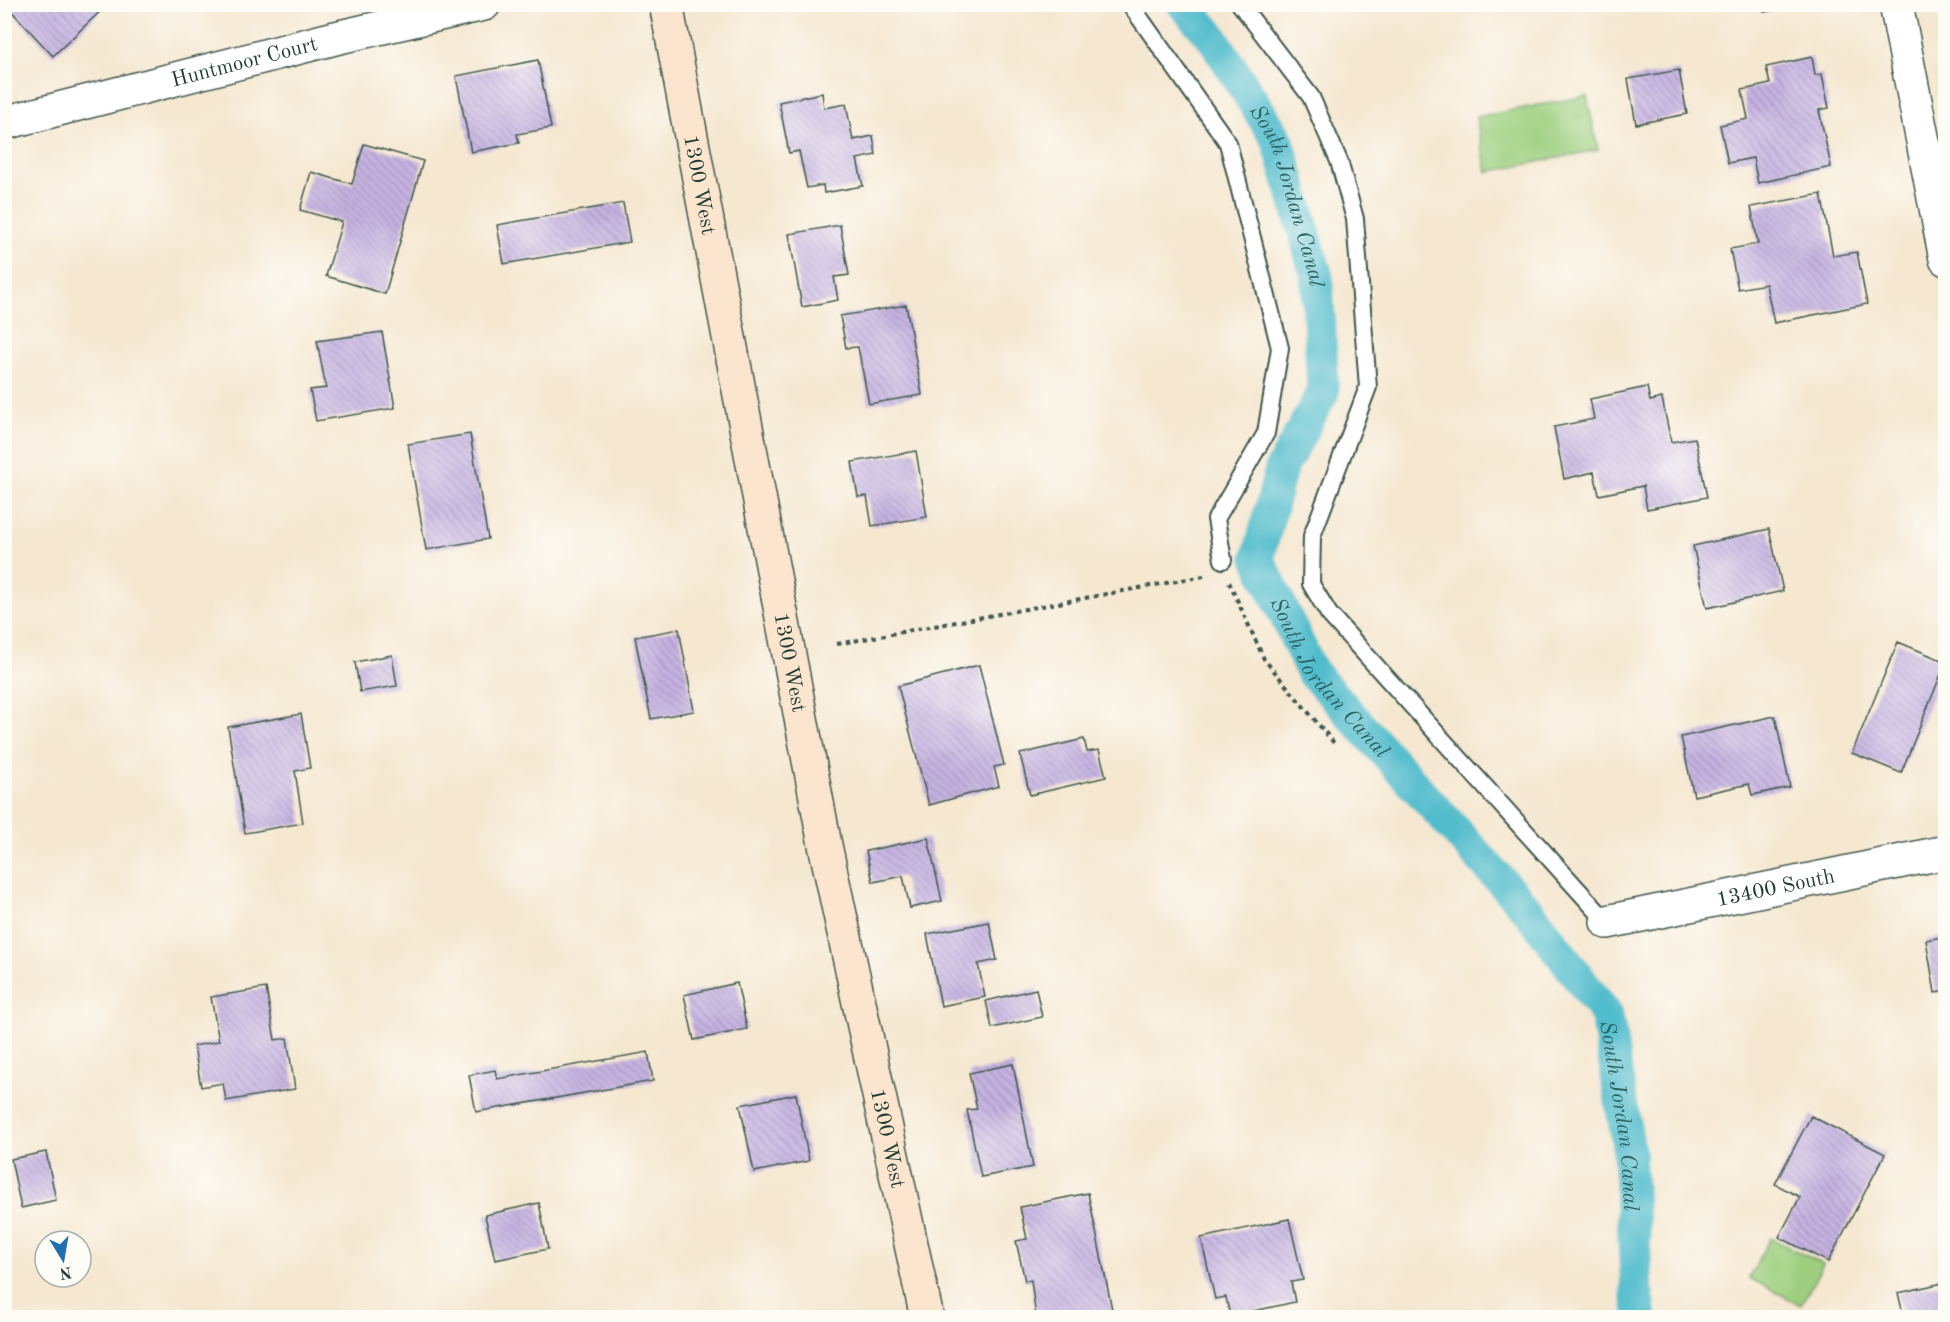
<svg xmlns="http://www.w3.org/2000/svg" width="1950" height="1322" font-family="'Old Standard TT',serif">
<defs>
<pattern id="building-back-hatch" width="6" height="6" patternUnits="userSpaceOnUse" patternTransform="scale(1.5)"><rect width="6" height="6" fill="#c6b3e2"/><path d="M-1 5l2 2M0 0l6 6M5-1l2 2" fill="none" stroke="#a093b8"/></pattern>
</defs>
<rect width="100%" height="100%" fill="#fdfcf7"/>
<filter id="ink" filterUnits="userSpaceOnUse"><feTurbulence type="fractalNoise" baseFrequency=".0167" numOctaves="2"/><feDisplacementMap in="SourceGraphic" scale="12" xChannelSelector="R" yChannelSelector="G"/><feConvolveMatrix kernelMatrix="1 2 1 2 8 2 1 2 1" color-interpolation-filters="sRGB"/></filter>
<filter id="wash" filterUnits="userSpaceOnUse"><feTurbulence type="fractalNoise" baseFrequency=".008" numOctaves="4" result="noise"/><feDisplacementMap in="SourceGraphic" scale="24" xChannelSelector="R" yChannelSelector="G"/><feGaussianBlur stdDeviation="1.35" result="paint"/><feColorMatrix in="noise" values="0 0 0 0 0 0 0 0 0 0 0 0 0 0 0 0 0 1.4 0 .05"/><feComposite in="paint" operator="in"/></filter>
<g filter="url(#wash)">
<rect width="100%" height="100%" fill="#f5e7d0"/>
<!-- pitch -->
<path fill="#9dcf7e" stroke="#5e8659" stroke-width="1.5" d="M1587 96 1598 150 1487 172 1476 117Z
M1770 1238 1823 1264 1801 1305 1749 1278Z"/>
<g fill="none" stroke-linecap="round" stroke-linejoin="round">
<!-- canal -->
<path stroke="#51bccc" stroke-width="33" id="s1" d="M1183 4 1212 37 1278 141 1317 277 1323 392 1281 469 1258 558 1312 672 1530 913 1607 1015 1629 1151 1637 1293 1641 1318"/>
</g>
<g id="blocks">
<!-- building -->
<path fill="url(#building-back-hatch)" d="M5 4H108L53 56Z
M1763 4H1796V6L1764 12Z
M1812 57 1815 75 1822 74 1829 108 1819 110 1831 167 1758 183 1753 158 1728 163 1720 125 1748 119 1742 90 1770 84 1766 67Z
M538 60 551 128 517 134 519 143 471 152 456 76Z
M1679 70 1687 114 1636 124 1628 79Z
M822 93 824 108 846 104 853 140 873 136 876 155 857 159 863 186 824 193 823 185 807 188 799 151 789 153 779 102Z
M364 144 423 161 385 294 326 276 342 222 300 210 311 172 352 184Z
M1821 194 1833 256 1857 252 1867 304 1774 323 1766 284 1738 289 1730 249 1758 244 1751 207Z
M623 203 630 242 504 264 497 225Z
M840 225 849 275 834 277 838 300 802 307 789 234Z
M906 305 922 395 869 404 858 347 846 348 840 316Z
M382 332 395 408 316 421 310 390 326 388 317 341Z
M1647 387 1650 401 1662 398 1671 442 1695 438 1707 497 1647 509 1643 486 1599 495 1594 472 1564 479 1554 427 1594 419 1590 399Z
M470 434 488 539 426 550 408 444Z
M916 451 927 517 872 526 867 496 858 497 852 462Z
M1769 529 1783 591 1707 608 1693 546Z
M679 629 694 711 651 719 635 637Z
M1898 642 1946 662 1901 773 1852 753Z
M392 655 397 686 360 692 355 662Z
M979 665 1004 765 994 767 999 786 929 805 898 686Z
M301 714 310 768 295 771 303 823 245 833 228 727Z
M1775 716 1790 787 1752 795 1749 784 1694 796 1681 737Z
M1084 739 1087 752 1099 750 1106 777 1030 795 1020 754Z
M928 838 942 901 910 908 903 876 873 882 866 851Z
M989 922 997 960 978 964 985 997 941 1006 927 934Z
M1946 936V991L1935 993 1926 940Z
M737 983 747 1029 694 1040 684 995Z
M266 988 275 1040 287 1038 295 1089 226 1101 223 1083 201 1087 194 1046 219 1041 211 997Z
M1036 989 1042 1017 992 1028 986 1001Z
M648 1052 653 1081 476 1112 469 1075 495 1070 497 1079Z
M1013 1064 1033 1167 981 1177 967 1110 977 1109 969 1073Z
M796 1094 809 1161 754 1172 740 1105Z
M1811 1116 1885 1154 1828 1262 1779 1237 1800 1197 1775 1184Z
M46 1152 56 1200 21 1208 11 1159Z
M1088 1193 1113 1314 1097 1318H1036L1031 1280 1025 1281 1016 1241 1027 1239 1020 1207Z
M539 1203 548 1249 495 1260 485 1215Z
M1289 1219 1303 1280 1291 1282 1295 1302 1230 1316 1226 1297 1215 1299 1201 1238Z
M1943 1283 1946 1318H1904L1898 1293Z"/>
</g>
</g>
<g filter="url(#ink)">
<use href="#blocks" fill-opacity="0" stroke="#3f564b" stroke-width="1.5"/>
<g fill="none" stroke-linecap="round" stroke-linejoin="round">
<defs>
<path id="lane" d="M1130 4 1228 143 1280 348 1266 433 1216 519 1223 560
M1240 4 1311 97 1339 161 1355 219 1368 387 1312 536 1311 584 1329 614 1607 922"/>
<g id="street">
<path d="M1896 4 1946 259"/>
<path id="s2" d="M4 123 335 38 484 4"/>
<path id="s3" d="M1607 922 1946 852"/>
</g>
<g id="secondary">
<path id="s4" d="M666 4 825 845 927 1318"/>
</g>
</defs>
<!-- lane casing -->
<use href="#lane" stroke="#3f564b" stroke-width="20"/>
<!-- street casing -->
<use href="#street" stroke="#3f564b" stroke-width="36"/>
<!-- secondary casing -->
<use href="#secondary" stroke="#3f564b" stroke-width="36"/>
<!-- path -->
<path stroke="#3f564b" stroke-width="4" stroke-dasharray="4.5 4.5" stroke-linecap="butt" d="M1229 582 1264 659 1334 743
M837 644 1204 576"/>
<!-- lane -->
<use href="#lane" stroke="#fff" stroke-width="16"/>
<!-- street -->
<use href="#street" stroke="#fff" stroke-width="33"/>
<!-- secondary -->
<use href="#secondary" stroke="#fce5cf" stroke-width="33"/>
</g>
</g>
<g text-anchor="middle" stroke-width="6" stroke-linejoin="round" paint-order="stroke">
<!-- street labels -->
<g font-size="21" fill="#1f3d34" stroke="#fdfcf7">
<text dy="7" stroke="none"><textPath href="#s2" startOffset="248">Huntmoor Court</textPath></text>
<text dy="7" stroke="none"><textPath href="#s4" startOffset="184">1300 West</textPath></text>
<text dy="7" stroke="none"><textPath href="#s4" startOffset="670">1300 West</textPath></text>
<text dy="7" stroke="none"><textPath href="#s3" startOffset="172">13400 South</textPath></text>
<text dy="7" stroke="none"><textPath href="#s4" startOffset="1156">1300 West</textPath></text>
</g>
<!-- water labels -->
<g font-size="22" font-style="italic" fill="#2e6362" stroke="#fdfcf7">
<text dy="8" stroke="none"><textPath href="#s1" startOffset="222">South Jordan Canal</textPath></text>
<text dy="8" stroke="none"><textPath href="#s1" startOffset="744">South Jordan Canal</textPath></text>
<text dy="8" stroke="none"><textPath href="#s1" startOffset="1284">South Jordan Canal</textPath></text>
</g>
</g>
<!-- margin -->
<rect width="1950" height="1322" fill="none" stroke="#fdfcf7" stroke-width="24"/>
<!-- north arrow -->
<g transform="translate(63 1259) rotate(169)"><circle r="28" fill="#fdfcf7" stroke="#a4b0a9" stroke-width="1.5"/>
<path d="M0-4.5L10 22L0 15L-10 22Z" fill="#1f6fb2"/>
<text y="-9" font-size="16" font-weight="bold" text-anchor="middle" fill="#1f3d34">N</text>
</g>
</svg>
